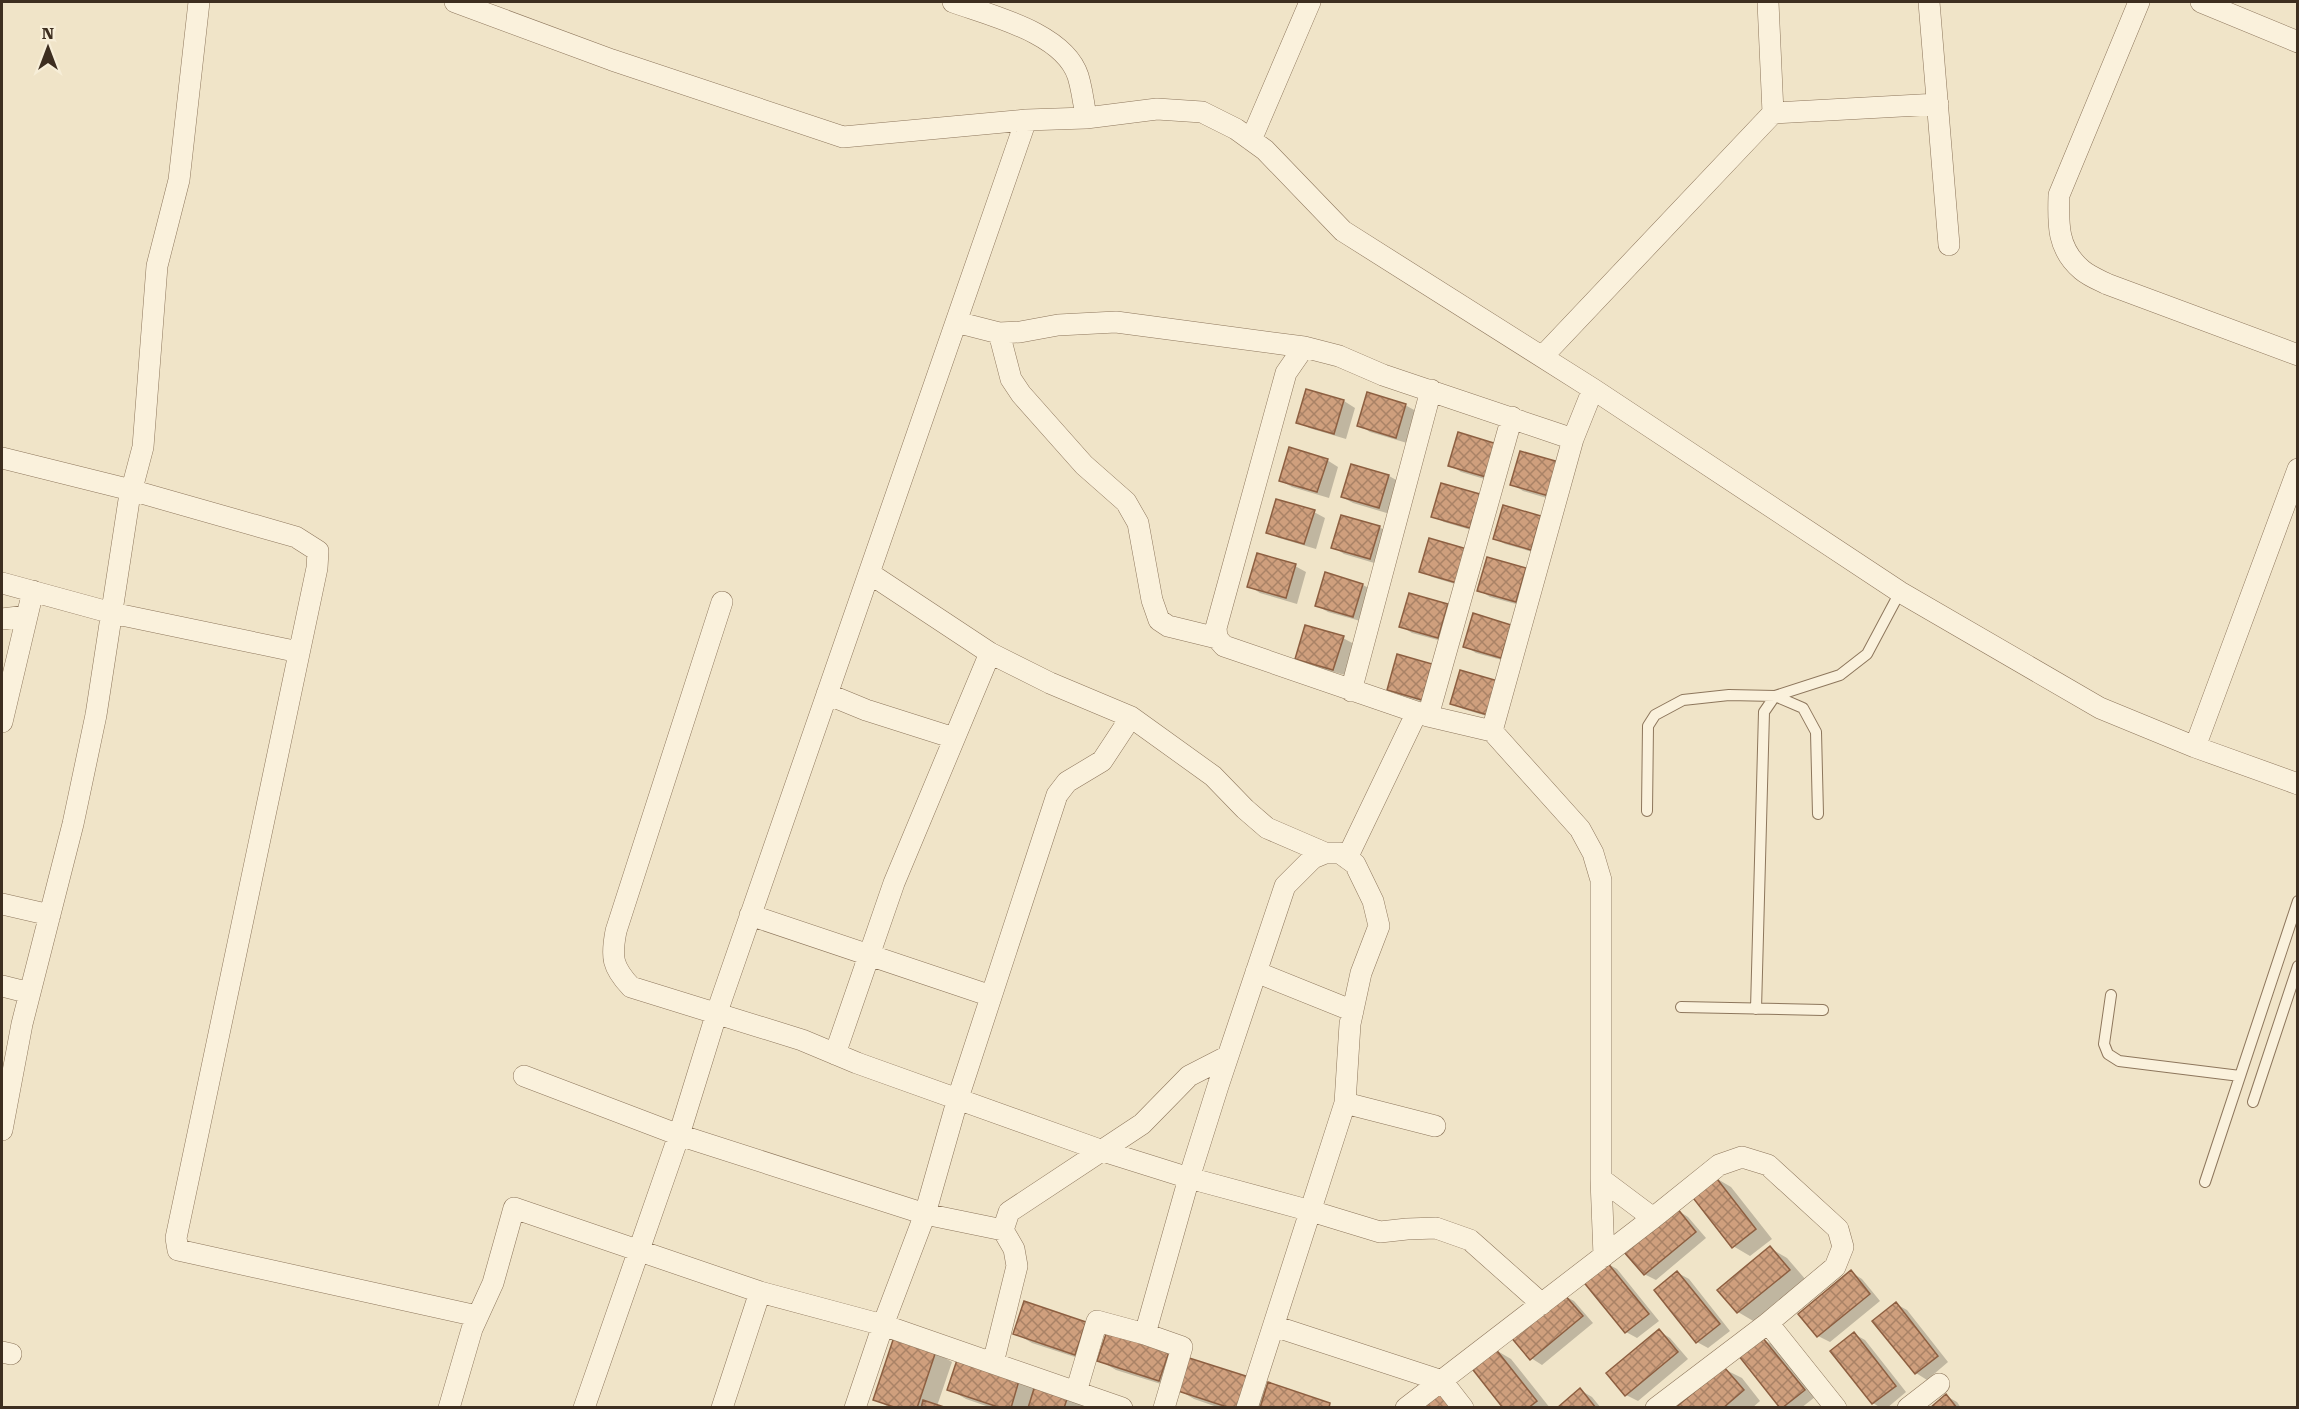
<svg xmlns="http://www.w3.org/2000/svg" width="2299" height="1409" font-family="'Roboto Serif',serif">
<defs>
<pattern id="building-cross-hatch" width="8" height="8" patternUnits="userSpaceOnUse" patternTransform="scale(1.5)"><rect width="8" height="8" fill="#cf9f7d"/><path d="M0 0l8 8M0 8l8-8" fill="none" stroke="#a98266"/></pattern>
</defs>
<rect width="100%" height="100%" fill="#f0e4c8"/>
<!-- shadow -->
<path fill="#0003" d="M1307 390 1344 401 1355 408 1346 439 1309 428 1298 422Z
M1405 405 1416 411 1407 443 1370 432 1359 425Z
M1459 434 1498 483 1461 472 1450 465Z
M1521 453 1560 502 1523 491 1512 484Z
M1327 460 1338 467 1329 498 1292 487 1281 481Z
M1389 476 1400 482 1390 514 1353 503 1342 497Z
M1442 485 1481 533 1444 522 1433 516Z
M1314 512 1325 518 1316 549 1279 538 1268 532Z
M1541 518 1543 555 1505 544 1494 538Z
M1379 527 1390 533 1381 565 1344 554 1333 547Z
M1430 540 1468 588 1432 577 1420 571Z
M1295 566 1306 572 1297 604 1260 593 1249 586Z
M1525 570 1536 576 1527 607 1490 597 1479 590Z
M1363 585 1374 591 1364 622 1328 612 1316 605Z
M1410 595 1447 606 1459 612 1449 643 1412 633 1401 626Z
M1511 626 1513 663 1476 653 1465 646Z
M1343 638 1354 644 1345 675 1308 665 1297 658Z
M1398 655 1433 705 1400 695 1389 689Z
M1498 682 1500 720 1463 709 1452 703Z
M1714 1177 1731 1187 1772 1239 1750 1256 1733 1246Z
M1677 1210 1688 1217 1706 1238 1656 1280 1644 1274Z
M1770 1248 1787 1258 1806 1280 1755 1322 1738 1312Z
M1606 1263 1617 1269 1659 1321 1637 1338 1626 1332Z
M1851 1272 1862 1279 1880 1301 1830 1342 1818 1336 1800 1314Z
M1678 1273 1689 1279 1730 1331 1708 1348 1697 1342Z
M1563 1295 1574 1301 1593 1323 1542 1365 1531 1358Z
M1896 1304 1907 1310 1948 1362 1927 1380 1916 1373Z
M1085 1323 1093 1363 1032 1343 1015 1333Z
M1108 1330 1248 1379 1267 1390 1269 1384 1335 1408H1220L1194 1399 1177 1389 1116 1370 1099 1360Z
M1659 1331 1670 1338 1688 1359 1638 1401 1626 1395Z
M1854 1334 1865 1340 1906 1392 1887 1408H1881L1873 1403Z
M1762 1339 1773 1345 1815 1397 1801 1408H1782Z
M1494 1349 1511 1359 1550 1408H1505Z
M935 1352 952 1362 937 1406 942 1408H890L875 1399Z
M959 1359 1086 1404 1085 1408H992L966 1399 949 1389Z
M1724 1369 1742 1378 1760 1401 1752 1408H1678Z
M1580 1390 1592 1397 1601 1408H1560Z
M1946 1396 1957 1402 1961 1408H1932Z"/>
<!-- building -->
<path fill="url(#building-cross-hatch)" stroke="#8d5f41" stroke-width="1.5" d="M1306 389 1344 400 1334 434 1296 423Z
M1367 392 1406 404 1396 438 1357 426Z
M1458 432 1497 444 1486 477 1448 466Z
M1289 447 1328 459 1317 492 1279 481Z
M1520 451 1559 462 1549 496 1510 485Z
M1351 464 1389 475 1379 508 1341 497Z
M1441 483 1480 494 1470 528 1431 517Z
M1276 499 1315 510 1304 544 1266 533Z
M1503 505 1541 516 1531 550 1493 539Z
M1341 515 1380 526 1370 559 1331 548Z
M1429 538 1467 549 1457 583 1419 572Z
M1257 553 1296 564 1286 598 1247 587Z
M1487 557 1526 568 1516 602 1477 591Z
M1325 572 1363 584 1353 617 1315 606Z
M1409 593 1448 604 1438 638 1399 627Z
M1473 613 1511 625 1501 658 1463 647Z
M1305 625 1344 636 1333 670 1295 659Z
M1397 654 1432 664 1422 700 1387 690Z
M1460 670 1498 681 1488 715 1450 704Z
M1714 1175 1756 1229 1732 1248 1690 1194Z
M1677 1208 1696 1232 1644 1275 1624 1252Z
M1770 1246 1790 1270 1737 1313 1717 1290Z
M1606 1261 1649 1314 1625 1333 1582 1280Z
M1851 1270 1870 1294 1817 1337 1798 1314Z
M1677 1271 1720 1324 1696 1343 1654 1290Z
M1563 1293 1583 1316 1530 1360 1510 1336Z
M1024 1301 1086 1322 1075 1355 1013 1334Z
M1896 1302 1938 1356 1915 1374 1872 1321Z
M1108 1328 1170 1349 1159 1381 1097 1361Z
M1659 1329 1678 1352 1625 1396 1606 1373Z
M1854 1332 1896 1386 1872 1404 1830 1351Z
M894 1337 936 1351 917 1408H897L873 1400Z
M1762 1337 1805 1390 1782 1408H1780L1738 1355Z
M1494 1347 1537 1401 1528 1408H1503L1470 1366Z
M958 1357 1020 1377 1011 1408H1001L947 1390Z
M1186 1357 1249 1377 1239 1408H1230L1175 1390Z
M1724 1367 1744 1390 1723 1408H1675Z
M1036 1382 1069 1393 1064 1408H1028Z
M1268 1382 1330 1403 1329 1408H1260Z
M1439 1388 1456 1408H1415Z
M1580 1388 1596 1408H1557Z
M1946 1394 1957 1408H1930Z
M923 1400 947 1408H921Z"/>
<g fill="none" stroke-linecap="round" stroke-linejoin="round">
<defs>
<path id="lane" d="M1647 811 1648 726 1655 715 1683 700 1729 695 1775 696 1803 708 1816 732 1818 814
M2111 995 2104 1044 2108 1054 2119 1061 2240 1076
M1681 1007 1823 1010
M1756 1009 1764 712 1775 696 1840 675 1867 654 1900 592
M2253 1102 2298 966
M2205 1182 2298 901"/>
<path id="street" d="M455 2 612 60 843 137 1026 120 1086 118 1157 109 1202 112 1236 129 1265 150 1343 231 1593 389 1900 592 2100 708 2195 747 2298 784
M953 2C992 16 1064 33 1078 76 1082 89 1084 104 1086 118
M1929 2 1949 245
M2139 2 2059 195C2058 224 2057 249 2082 270 2089 276 2099 280 2107 284L2298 355
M2201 2 2298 42
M1773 113 1938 104
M1251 140 1310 2
M956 322 999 333 1020 332 1058 325 1116 322 1304 347
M999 333 1011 379 1021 394 1084 465 1126 502 1138 523 1152 600 1159 620 1168 626 1217 638
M1542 357 1773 113 1768 2
M1573 439 1383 375 1339 356 1304 347 1286 373 1216 628 1217 638 1224 646 1428 716 1492 731 1580 829 1593 853 1601 880V1179L1604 1256
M2 458 131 490 296 537 318 551 317 568 176 1238 178 1250 477 1316
M869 573 990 653 1050 683 1131 717 1213 776 1245 809 1267 828 1325 853
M2 583 112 613 299 652
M722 602 616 931C611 957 612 967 631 987L802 1040 857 1063 1103 1151 1189 1178 1311 1211 1380 1232 1407 1229 1436 1228 1470 1240 1542 1304
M2 619 27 616
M1351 691 1431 390
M827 694 866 710 954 738
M1428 716 1512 417
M2 722 33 591
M1492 731 1573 439 1593 389
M2195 747 2298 469
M1347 858 1417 712
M2 904 50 915
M750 915 991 996
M1256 972 1353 1011
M2 986 30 993
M835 1054 894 883 990 653
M524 1076 679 1135 925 1214 1003 1230
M1345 1103 1435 1126
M2 1130 22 1024 73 824 96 715 129 500 143 447 157 266 179 180 199 2
M1601 1179 1653 1218
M1768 1323 1836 1408
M1274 1326 1442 1381 1463 1408
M1145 1334 1182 1347 1164 1408
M2 1352 11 1354
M993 1363 1017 1266 1014 1249 1003 1230 1009 1212 1142 1124 1189 1076 1228 1056
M1076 1392 1097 1321 1145 1334 1189 1178 1218 1086 1285 886 1313 858 1325 853H1340L1355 864 1373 901 1379 926 1361 973 1350 1024 1345 1103 1247 1408
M449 1408 472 1329 493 1283 514 1208 760 1292 883 1325 1122 1408
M584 1408 679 1135 717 1012 1026 120
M722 1408 760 1292
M855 1408 883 1325 925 1214 958 1098 1057 795 1067 782 1102 761 1131 717
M1406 1408 1653 1218 1719 1165 1742 1157 1768 1165 1838 1229 1843 1247 1835 1267 1768 1323 1656 1408
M1908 1408 1939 1384"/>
</defs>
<!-- lane casing -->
<use href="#lane" stroke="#8d765c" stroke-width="12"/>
<!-- street casing -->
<use href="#street" stroke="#8d765c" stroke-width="22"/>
<!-- lane -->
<use href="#lane" stroke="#faf1dc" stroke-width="10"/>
<!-- street -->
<use href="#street" stroke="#faf1dc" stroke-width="21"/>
</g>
<!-- border -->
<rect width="2299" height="1409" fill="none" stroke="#3d2e20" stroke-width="6"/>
<!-- north arrow -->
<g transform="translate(48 48)" stroke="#f7eed8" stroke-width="4.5" paint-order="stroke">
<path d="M0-4.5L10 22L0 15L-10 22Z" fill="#3d2e20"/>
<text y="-9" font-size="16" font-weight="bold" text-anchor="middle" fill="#3d2e20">N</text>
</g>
</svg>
